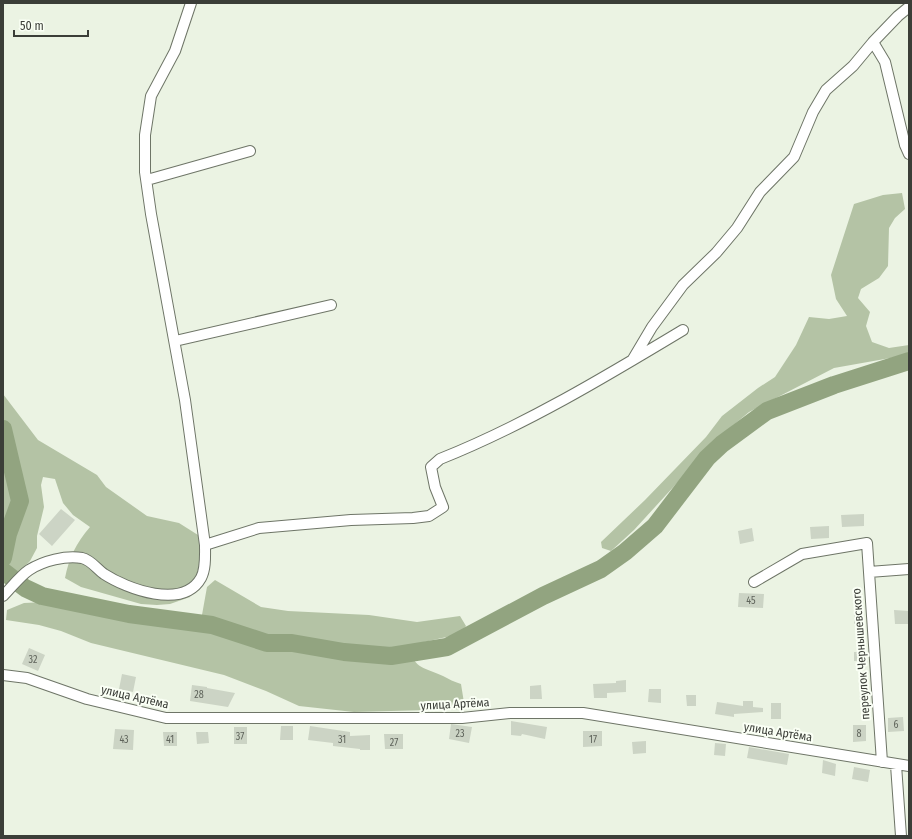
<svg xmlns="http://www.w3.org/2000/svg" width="912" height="839" font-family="'Fira Sans Condensed',sans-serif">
<rect width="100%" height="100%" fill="#ebf3e3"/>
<!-- green -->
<path fill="#b4c3a5" d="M902 193 905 209 895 218 889 228 888 266 879 278 861 289 858 298 870 312 866 326 872 342 889 348 909 345V360L896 357 834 368 749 412 719 437 634 530 611 551 602 548 601 542 645 500 706 437 722 416 758 388 775 377 796 345 809 317 829 319 847 316 836 299 831 275 854 204 883 195Z
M3 394 38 440 97 475 106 487 147 516 179 523 198 535 203 553 190 597 170 604 157 605 141 604 81 587 65 578C69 558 76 543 90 527L73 515 63 503 55 479 43 477 41 485 44 507 37 536V548L30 561 20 571H12L3 575V555L8 534 20 501 4 433 3 435Z
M3 452 10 474 13 504 3 542Z
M215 580 261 607 288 611 369 615 417 622 460 616 466 626 460 634 415 644C405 667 429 669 443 676 449 679 454 682 461 684L465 709 354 712 299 706 266 691 224 675 91 643 61 631 39 625 6 620 7 610 24 603 46 602 132 623 156 621 200 626 207 587Z"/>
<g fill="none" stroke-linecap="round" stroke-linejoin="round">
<!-- river -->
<path stroke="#92a480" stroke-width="18" d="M3 429 20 501 8 534 3 558
M3 571 25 588 42 596 129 614 212 625 267 643H292L344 652 391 656 447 647 543 596 601 569 625 552 655 526 707 458 722 444 767 411 834 385 909 361"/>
</g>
<!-- building -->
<path fill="#ccd4c5" d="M61 509 75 520 52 546 39 534Z
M864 514V526L842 527 841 515Z
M829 526V538L811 539 810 527Z
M752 528 754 541 740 544 738 531Z
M739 593 764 594 763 608 738 607Z
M894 610 909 611V624H895Z
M854 613H862V623L854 624Z
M29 648 45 655 38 671 22 664Z
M854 652H866V661H854Z
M122 674 136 677 133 692 119 689Z
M626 680V692L607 693V698H594L593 684 616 683V681Z
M192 685 207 687V688L235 693 228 707 190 701Z
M541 685 542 699H530V686Z
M649 689H661V703L648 702Z
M686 695H696V706H687Z
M743 701H753V707L763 708V712L734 714V717L715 714 717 702 743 706Z
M771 703H781V719H771Z
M903 717 904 731 888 732V718Z
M511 721 547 727 545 739 522 734 521 736 511 735Z
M451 724 472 727 469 743 449 739Z
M853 725H866V741L853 742Z
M281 726H293V740H280Z
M310 726 350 732V736L370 735V750H360V749L333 746V743L308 740Z
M234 727H247V744H234Z
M115 729 134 730 133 750 113 749Z
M583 731H602V746L583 747Z
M163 732H177V746H164Z
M196 732H208L209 743 197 744Z
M384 734H403V749H385Z
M646 741V753L633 754 632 742Z
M715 743 726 744 725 756 714 755Z
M749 747 789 754 787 765 747 758Z
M823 760 836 764 835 776 822 773Z
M854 767 870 770 868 782 852 779Z"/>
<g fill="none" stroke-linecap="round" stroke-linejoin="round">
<defs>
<path id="minor" d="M191 3 175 51 151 96 145 135V172L151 214 185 400 205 545
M873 42 885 62 905 145 909 154
M147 180 250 151
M175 341 331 305
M633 359 652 327 683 285 716 253 737 228 760 192 794 157 813 112 826 90 853 66 873 42 898 16 909 7
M869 572 909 569
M754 582 802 554 867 543 882 762
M3 596C11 588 20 576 29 570 43 561 66 555 82 558 91 560 97 569 104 574 127 589 183 610 201 578 206 569 205 555 205 545L259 528 351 520 413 518 429 516 443 507 435 487 431 467 440 459C525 425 605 377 683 330
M3 675 27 678 87 699 166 718H462L510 713H583L909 766
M896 765 901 836"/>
</defs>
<!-- minor casing -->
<use href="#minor" stroke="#6e7567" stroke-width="12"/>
<!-- minor -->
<use href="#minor" stroke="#fff" stroke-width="10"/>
</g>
<g text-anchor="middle" stroke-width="4" stroke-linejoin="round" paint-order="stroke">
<!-- number labels -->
<g font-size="10" fill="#5f645b">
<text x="751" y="604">45</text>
<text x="33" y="663">32</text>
<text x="199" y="698">28</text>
<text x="896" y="728">6</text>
<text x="460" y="737">23</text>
<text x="859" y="737">8</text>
<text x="240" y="740">37</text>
<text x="124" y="743">43</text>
<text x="170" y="743">41</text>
<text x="342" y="743">31</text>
<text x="593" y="743">17</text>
<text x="394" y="746">27</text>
</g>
<!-- street labels -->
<g font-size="12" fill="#3b3e38" stroke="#fafff5">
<text transform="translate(861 654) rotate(-94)" y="4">переулок Чернышевского</text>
<text transform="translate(135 697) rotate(13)" y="4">улица Артёма</text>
<text transform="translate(455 704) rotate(-3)" y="4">улица Артёма</text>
<text transform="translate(778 732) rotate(9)" y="4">улица Артёма</text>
</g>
</g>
<!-- border -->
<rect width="912" height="839" fill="none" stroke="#3b3e38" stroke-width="8"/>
<!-- scale -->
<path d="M14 30v6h74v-6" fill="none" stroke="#3b3e38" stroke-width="2"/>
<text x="20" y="30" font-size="12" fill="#3b3e38" stroke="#fafff5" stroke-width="3" paint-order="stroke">50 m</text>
</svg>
